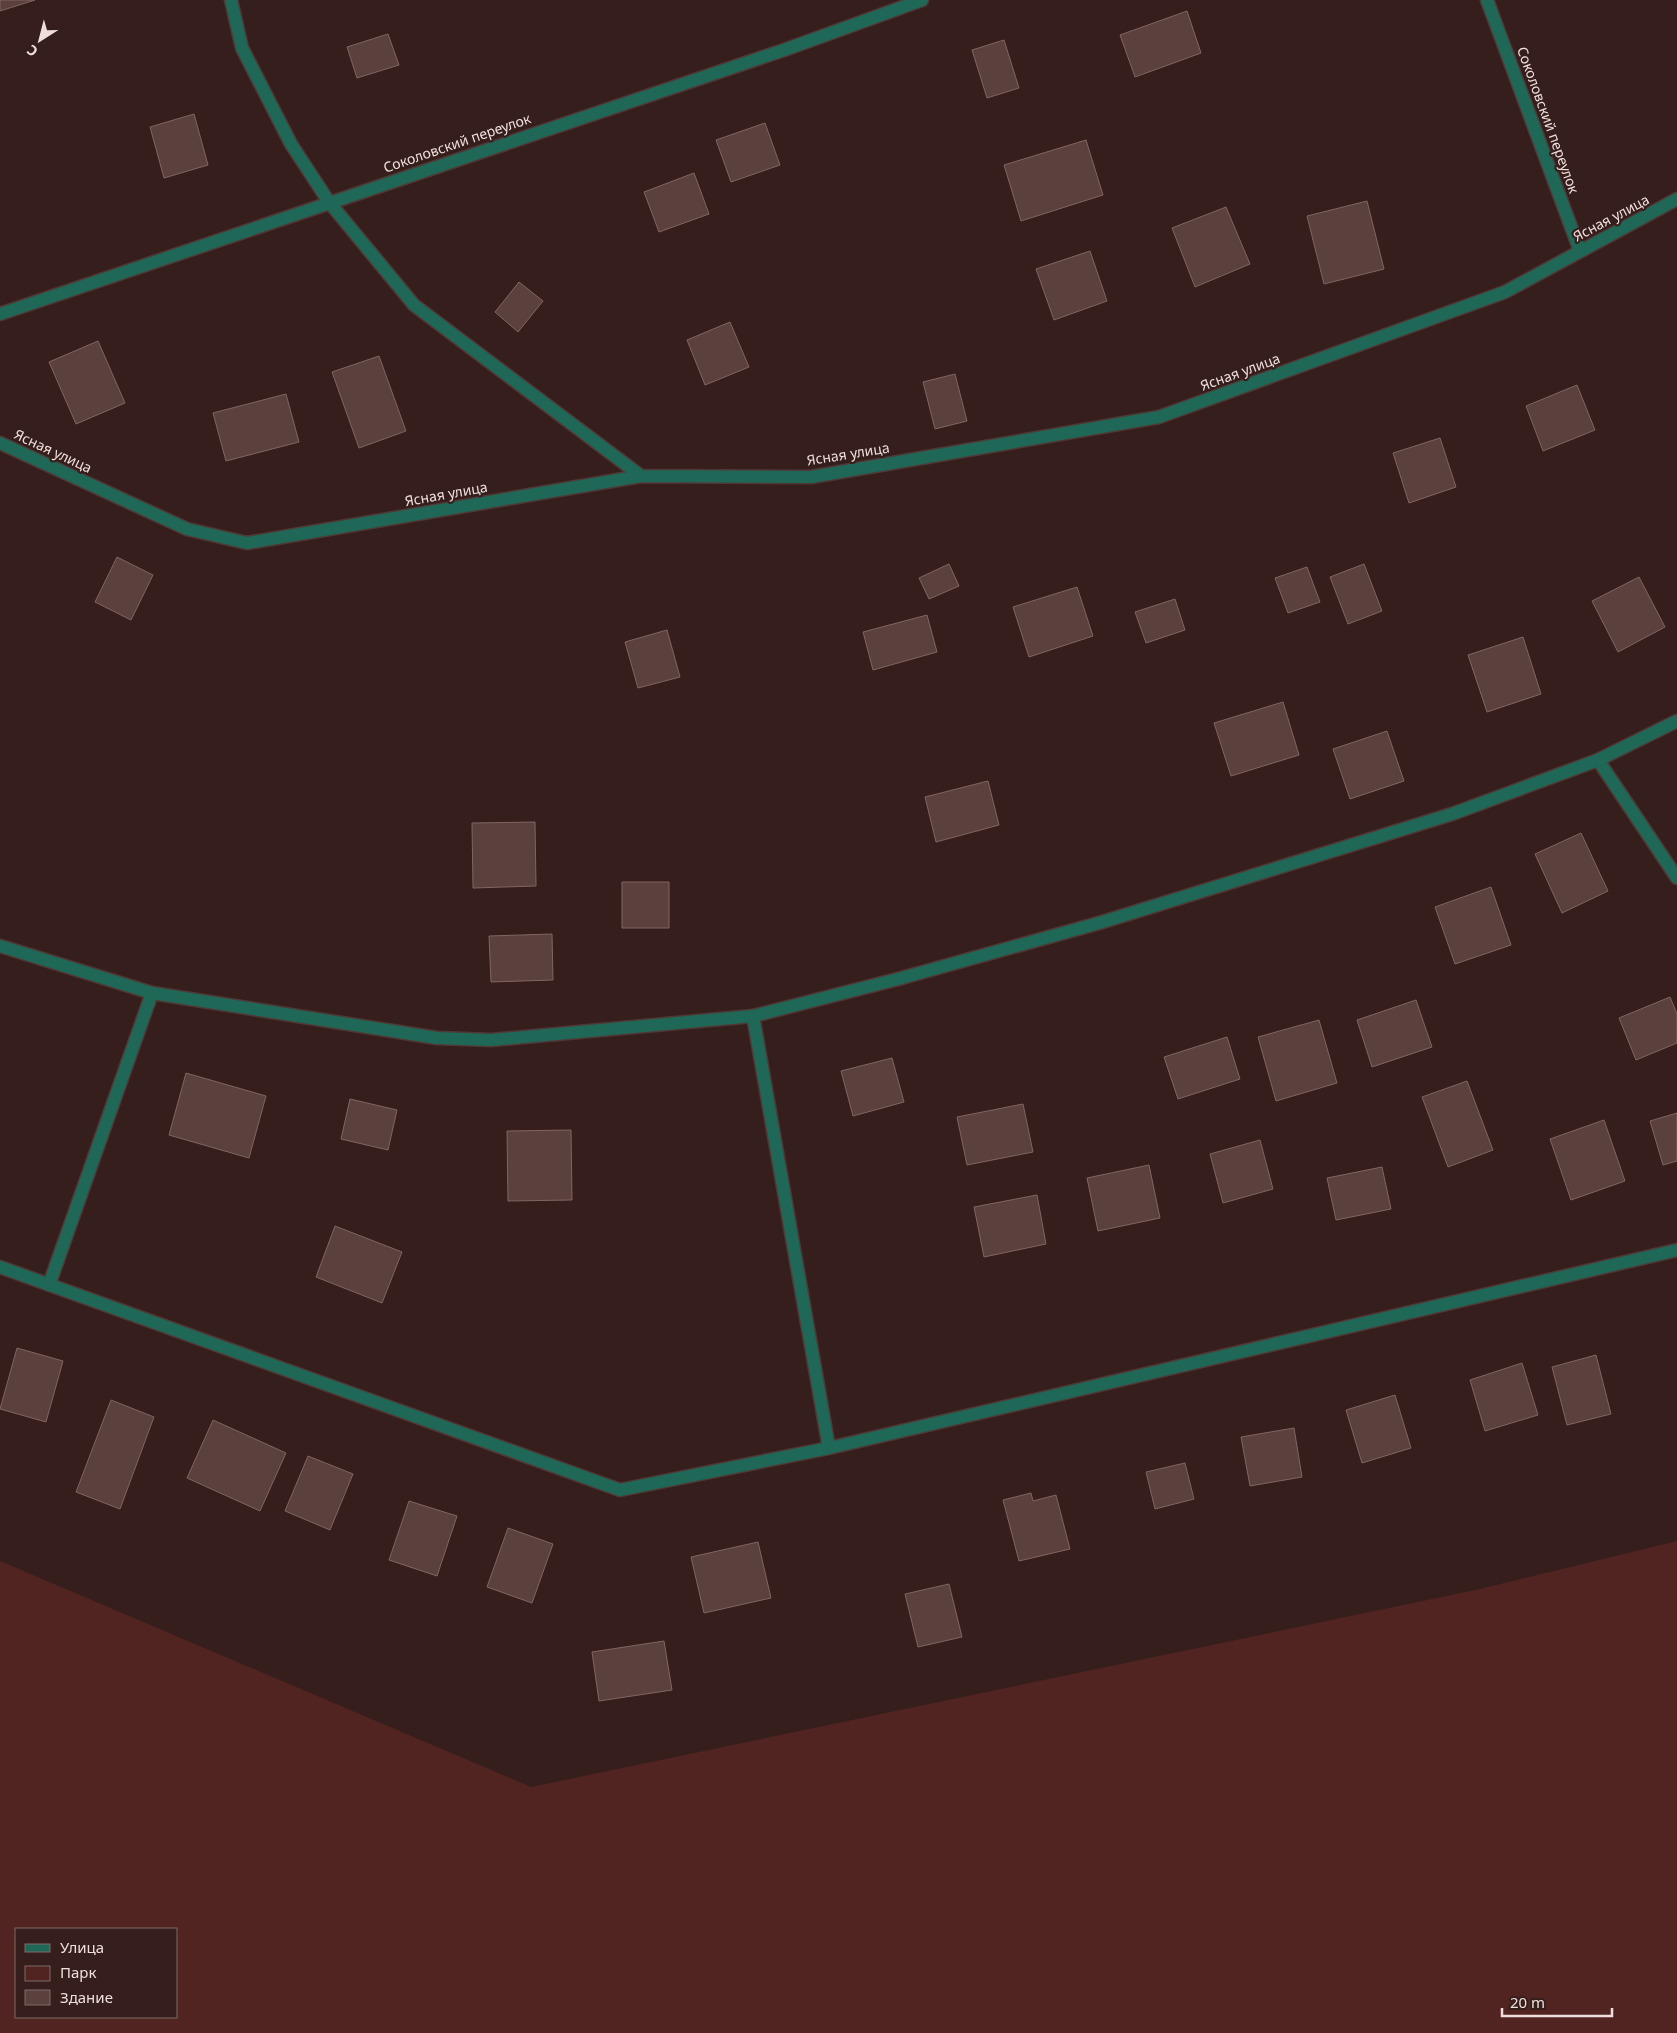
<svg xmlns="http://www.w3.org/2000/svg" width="1677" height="2033" font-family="'Noto Sans',sans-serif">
<rect width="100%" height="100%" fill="#351e1c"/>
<!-- green -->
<path fill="#512421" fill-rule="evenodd" d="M1677 1541V2033H0V1561L531 1787 1480 1589ZM16 1929H176V2017H16Z"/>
<!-- building -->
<path fill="#5b413e" stroke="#826562" d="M0 0H35L0 11Z
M1187 11 1201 53 1135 77 1120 35Z
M388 34 399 65 357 78 347 47Z
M1004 40 1019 88 987 98 972 50Z
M194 114 208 165 164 178 150 127Z
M765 123 780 165 731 182 716 140Z
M1086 140 1103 195 1021 221 1004 165Z
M694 173 709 214 659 232 644 192Z
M1367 201 1384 269 1324 284 1307 216Z
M1226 207 1250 264 1195 287 1172 228Z
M1090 251 1107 301 1054 320 1036 269Z
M519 282 543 301 518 332 495 312Z
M730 322 749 367 705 385 687 340Z
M98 341 125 403 76 424 49 362Z
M379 356 406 431 359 448 332 372Z
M955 374 967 421 935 429 923 382Z
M1577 385 1595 430 1543 451 1526 406Z
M286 394 299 442 226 461 213 413Z
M1440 438 1456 487 1409 503 1393 453Z
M117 557 153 575 131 620 95 602Z
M949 564 959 586 929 599 919 578Z
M1364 564 1382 611 1348 624 1330 577Z
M1307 567 1320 602 1288 613 1275 578Z
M1639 577 1665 627 1618 652 1592 601Z
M1077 587 1093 636 1029 657 1013 607Z
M1175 599 1185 630 1146 643 1135 612Z
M927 615 937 652 873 670 863 632Z
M667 630 680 677 638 688 625 642Z
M1523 637 1541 694 1487 712 1468 655Z
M1283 702 1299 755 1231 776 1214 723Z
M1387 731 1404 781 1350 799 1333 749Z
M988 781 999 825 936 842 925 797Z
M535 822 536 886 473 888 472 823Z
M1581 833 1608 891 1562 913 1535 854Z
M622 882H669V928H622Z
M1491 887 1511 945 1455 964 1435 907Z
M552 934 553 980 491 982 489 936Z
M1670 997 1677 1014V1043L1636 1060 1619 1018Z
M1416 1000 1432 1047 1372 1067 1357 1020Z
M1319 1020 1337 1083 1276 1101 1258 1037Z
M1227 1037 1240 1079 1178 1099 1164 1057Z
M892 1058 904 1102 853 1116 841 1071Z
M186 1073 266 1096 249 1158 169 1135Z
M1467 1081 1493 1150 1448 1167 1422 1097Z
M350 1099 397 1110 388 1150 341 1139Z
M1023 1104 1033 1152 967 1165 957 1117Z
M1677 1113V1161L1663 1165 1650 1121Z
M1604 1120 1625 1181 1571 1200 1550 1139Z
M571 1130 572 1200 508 1201 507 1131Z
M1260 1140 1273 1189 1223 1203 1210 1154Z
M1149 1165 1160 1218 1098 1231 1087 1178Z
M1382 1167 1391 1209 1336 1220 1327 1178Z
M1037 1195 1046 1244 984 1257 974 1207Z
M335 1226 402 1252 382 1303 316 1277Z
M17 1348 63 1361 46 1422 0 1409Z
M1596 1355 1611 1414 1567 1425 1552 1367Z
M1522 1363 1538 1415 1485 1431 1470 1380Z
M1395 1395 1411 1448 1362 1463 1346 1410Z
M111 1400 154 1417 120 1509 76 1492Z
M213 1420 286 1453 260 1511 187 1478Z
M1294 1428 1302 1477 1250 1486 1241 1437Z
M308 1456 353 1474 330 1530 285 1511Z
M1185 1463 1194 1499 1155 1509 1146 1472Z
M1031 1493 1033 1501 1056 1495 1070 1549 1019 1561 1003 1500Z
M409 1501 457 1516 437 1576 389 1560Z
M508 1528 553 1544 532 1603 487 1587Z
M758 1542 771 1598 704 1613 691 1557Z
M949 1584 962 1637 918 1647 905 1594Z
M664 1641 672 1690 599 1701 592 1652Z"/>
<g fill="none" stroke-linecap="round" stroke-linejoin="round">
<defs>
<path id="service" d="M1598 760 1677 878
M753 1016 829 1448
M0 1267 620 1490 829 1448 1677 1250
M49 1285 152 993"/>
<path id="minor" d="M231 0 242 48 291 144 329 202 414 305 641 476
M1487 0 1580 251
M0 314 784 50 922 0
M0 443 187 529 247 543 641 476 811 477 1159 417 1505 292 1677 199
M0 946 152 993 437 1038 491 1040 753 1016 898 979 1099 923 1452 814 1598 760 1677 721"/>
</defs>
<!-- service casing -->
<use href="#service" stroke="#4f3937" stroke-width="15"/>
<!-- minor casing -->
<use href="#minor" stroke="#4f3937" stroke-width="15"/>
<!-- service -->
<use href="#service" stroke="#1f6857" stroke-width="12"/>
<!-- minor -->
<use href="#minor" stroke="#1f6857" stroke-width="12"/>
</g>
<g text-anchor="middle" stroke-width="4.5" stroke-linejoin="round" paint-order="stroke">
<!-- street labels -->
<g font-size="14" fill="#efdedc" stroke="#351e1c">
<text transform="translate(1548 120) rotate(70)" y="5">Соколовский переулок</text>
<text transform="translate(457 143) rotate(-19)" y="5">Соколовский переулок</text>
<text transform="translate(1611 218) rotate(-28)" y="5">Ясная улица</text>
<text transform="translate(1240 372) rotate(-20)" y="5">Ясная улица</text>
<text transform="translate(53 451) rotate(25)" y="5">Ясная улица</text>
<text transform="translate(848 454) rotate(-9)" y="5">Ясная улица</text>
<text transform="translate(446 494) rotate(-10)" y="5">Ясная улица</text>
</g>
</g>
<!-- legend -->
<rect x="15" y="1928" width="162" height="90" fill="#351e1c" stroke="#7f6b69"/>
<rect x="25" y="1944" width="25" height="8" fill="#1f6857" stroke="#7f6b69"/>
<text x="60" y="1953" font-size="15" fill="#efdedc">Улица</text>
<rect x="25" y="1966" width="25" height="15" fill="#512421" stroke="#7f6b69"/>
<text x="60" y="1978" font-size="15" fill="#efdedc">Парк</text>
<rect x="25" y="1990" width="25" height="15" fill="#5b413e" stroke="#7f6b69"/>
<text x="60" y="2003" font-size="15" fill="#efdedc">Здание</text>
<!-- north arrow -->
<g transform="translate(40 40) rotate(216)" stroke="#351e1c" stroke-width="4" paint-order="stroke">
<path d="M0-4L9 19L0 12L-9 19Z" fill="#efdedc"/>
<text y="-8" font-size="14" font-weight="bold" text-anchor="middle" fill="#efdedc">С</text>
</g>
<!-- scale -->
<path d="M1502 2008v8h110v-8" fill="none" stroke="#efdedc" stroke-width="2.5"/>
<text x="1510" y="2008" font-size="15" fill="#efdedc" stroke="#351e1c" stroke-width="4" paint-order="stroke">20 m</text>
</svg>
